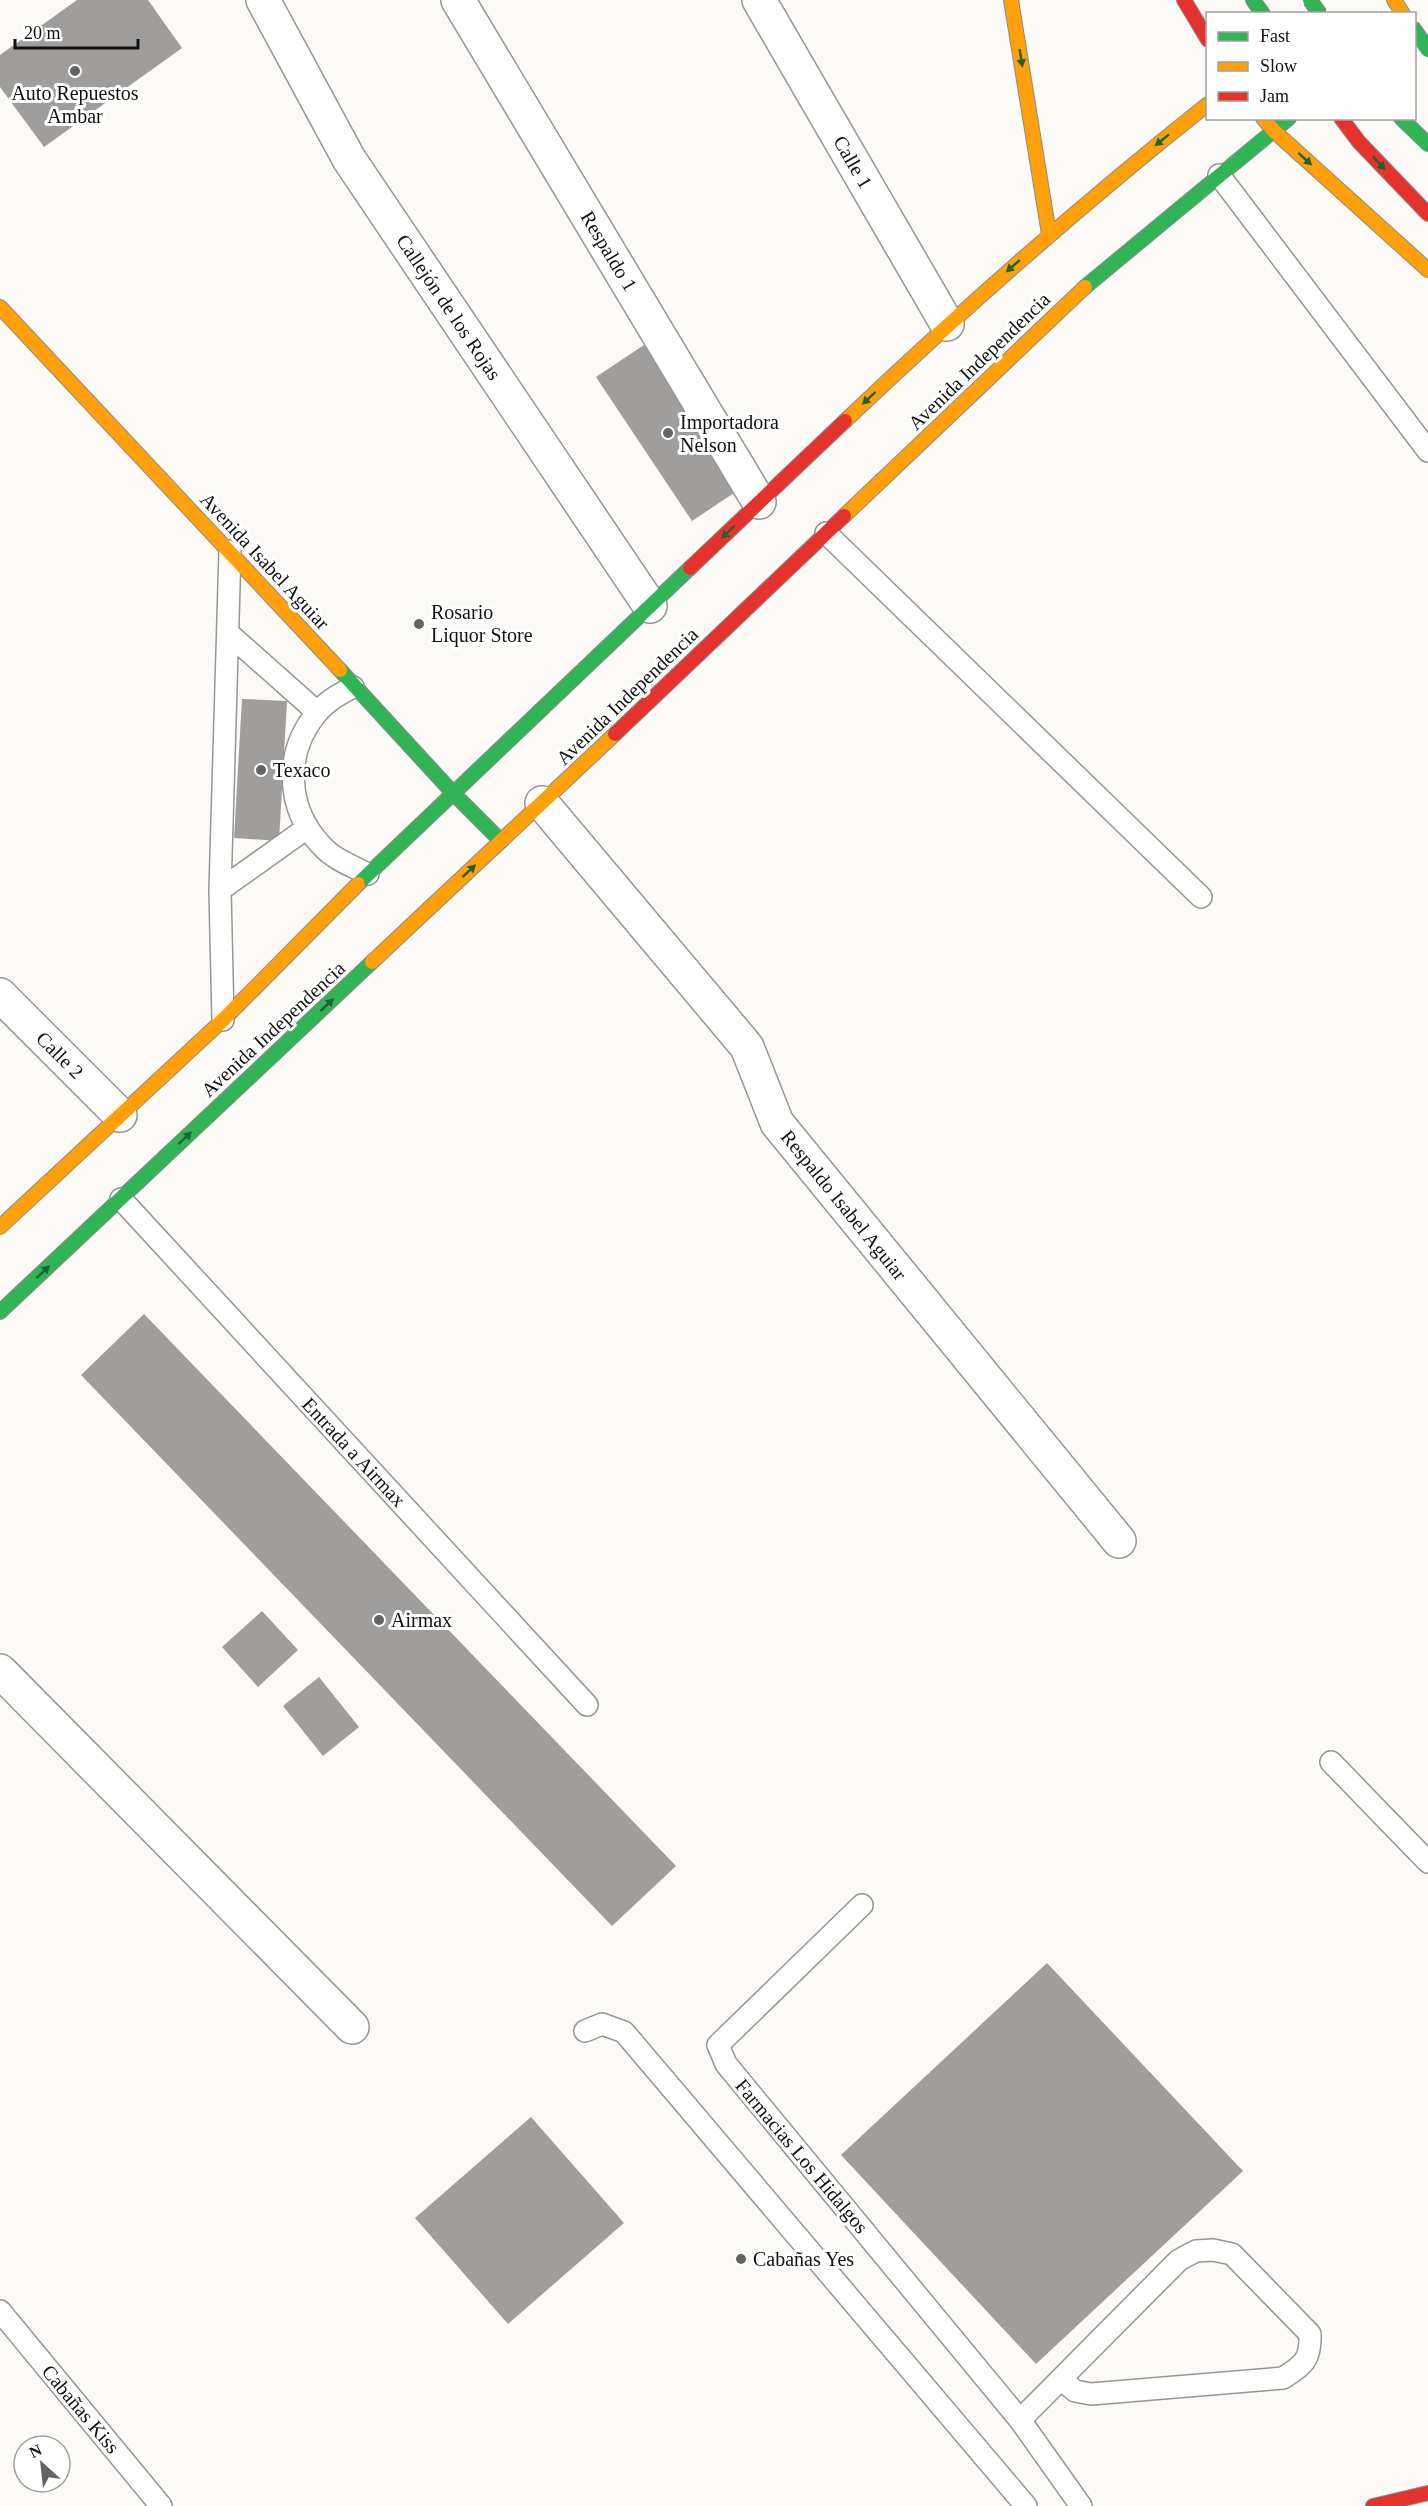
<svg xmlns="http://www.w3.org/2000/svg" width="1428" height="2506" font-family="'Times New Roman',serif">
<rect width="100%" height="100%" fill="#fcfaf7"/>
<!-- building -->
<path fill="#a09e9c" d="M77 0H148L182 48 44 147 0 87V55Z
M644 345 740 489 692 521 596 377Z
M242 699 287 701 279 841 234 838Z
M144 1314 676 1866 612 1926 81 1375Z
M262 1611 298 1650 258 1687 222 1647Z
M319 1677 359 1727 323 1756 283 1706Z
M1047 1963 1243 2171 1036 2364 841 2155Z
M531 2117 624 2223 508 2324 415 2218Z"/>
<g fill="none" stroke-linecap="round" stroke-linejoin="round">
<defs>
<path id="lane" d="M1219 175 1428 451
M826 533 1201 897
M228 633 317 712
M353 687C340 694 326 701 316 714 284 753 286 808 321 845 333 859 352 866 368 874
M220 890 307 828
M223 1020 220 890 230 551
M121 1199 587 1705
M1331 1762 1428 1862
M862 1905 718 2045 726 2064 1020 2420 1081 2506
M585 2031 602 2024 624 2032 1026 2506
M0 2311 161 2506
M1020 2420 1179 2260 1196 2251 1213 2250 1232 2254 1310 2334C1311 2359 1304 2365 1283 2378L1091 2394 1075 2391 1061 2379"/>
<path id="street" d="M263 0 349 159 650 606
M458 0 759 502
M759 0 947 324
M542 803 747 1047 777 1123 1119 1541
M0 995 120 1115
M0 1671 352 2027"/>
<path id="fast" d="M1253 0 1263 14
M1414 29 1428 49
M1401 118 1428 144
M1085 287 1289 118
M340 670 453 793 501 841
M358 884 690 568
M0 1312 372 962"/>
<path id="slow" d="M1011 0 1049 234
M1394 0 1403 14
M1263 118 1274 131 1428 270
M0 307 340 670
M845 421C962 310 1082 204 1208 104
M844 516 1085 287
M372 962 615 734
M0 1227 223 1020 358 884"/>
<path id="jam" d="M1184 0 1208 40
M1341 118 1359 142 1428 214
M690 568 845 421
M615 734 844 516
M1373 2506 1428 2493"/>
</defs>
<!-- lane casing -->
<use href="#lane" stroke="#979695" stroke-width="24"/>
<!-- street casing -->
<use href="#street" stroke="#979695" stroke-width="36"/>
<!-- fast casing -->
<use href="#fast" stroke="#8d8d8b" stroke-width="16"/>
<!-- slow casing -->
<use href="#slow" stroke="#8d8d8b" stroke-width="16"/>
<!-- jam casing -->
<use href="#jam" stroke="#8d8d8b" stroke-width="16"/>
<!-- lane -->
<use href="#lane" stroke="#fffefe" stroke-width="21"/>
<!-- street -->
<use href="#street" stroke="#fffefe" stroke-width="33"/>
<!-- fast -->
<use href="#fast" stroke="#30b455" stroke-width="14"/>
<!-- slow -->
<use href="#slow" stroke="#ff9f0a" stroke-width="14"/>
<!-- jam -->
<use href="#jam" stroke="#e5322d" stroke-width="14"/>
<defs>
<path id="fast-bridge" d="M1310 0 1320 14"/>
</defs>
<!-- fast-bridge casing -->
<use href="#fast-bridge" stroke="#848382" stroke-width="16" stroke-linecap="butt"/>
<!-- fast-bridge -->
<use href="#fast-bridge" stroke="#30b455" stroke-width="14"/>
</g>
<!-- one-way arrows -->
<defs><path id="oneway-solid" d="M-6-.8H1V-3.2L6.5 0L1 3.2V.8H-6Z" transform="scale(1.5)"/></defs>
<g fill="#206233">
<use href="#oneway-solid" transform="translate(1021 58) rotate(81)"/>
<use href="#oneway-solid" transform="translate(1162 140) rotate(141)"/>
<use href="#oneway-solid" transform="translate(1305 159) rotate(42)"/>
<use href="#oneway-solid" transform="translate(1379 163) rotate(47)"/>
<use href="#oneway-solid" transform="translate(1013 266) rotate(139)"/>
<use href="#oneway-solid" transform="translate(869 398) rotate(137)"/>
<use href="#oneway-solid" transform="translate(728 532) rotate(136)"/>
<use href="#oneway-solid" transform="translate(469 871) rotate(-43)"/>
<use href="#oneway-solid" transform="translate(327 1005) rotate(-43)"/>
<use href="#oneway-solid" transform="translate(185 1138) rotate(-43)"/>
<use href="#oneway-solid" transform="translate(43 1272) rotate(-43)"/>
</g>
<!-- markers -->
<g fill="#636362" stroke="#fff" stroke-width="2">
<circle cx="75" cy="71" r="6"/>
<circle cx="668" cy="433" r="6"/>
<circle cx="419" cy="624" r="6"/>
<circle cx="261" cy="770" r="6"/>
<circle cx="379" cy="1620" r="6"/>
<circle cx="741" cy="2259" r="6"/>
</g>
<g text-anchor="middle" stroke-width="6" stroke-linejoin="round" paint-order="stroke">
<!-- poi labels -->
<g font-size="20" fill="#111" stroke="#fff" text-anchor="start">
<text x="75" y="100" text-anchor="middle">Auto Repuestos<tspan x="75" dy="23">Ambar</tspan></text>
<text x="680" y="429">Importadora<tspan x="680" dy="23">Nelson</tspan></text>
<text x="431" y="619">Rosario<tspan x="431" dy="23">Liquor Store</tspan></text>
<text x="273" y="777">Texaco</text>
<text x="391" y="1627">Airmax</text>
<text x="753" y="2266">Cabañas Yes</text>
</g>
<!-- street labels -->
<g font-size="20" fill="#111" stroke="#fff">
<text transform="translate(853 162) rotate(60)" y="7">Calle 1</text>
<text transform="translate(609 251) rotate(59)" y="7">Respaldo 1</text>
<text transform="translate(449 307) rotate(56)" y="7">Callejón de los Rojas</text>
<text transform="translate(979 361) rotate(-44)" y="7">Avenida Independencia</text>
<text transform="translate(265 561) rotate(47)" y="7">Avenida Isabel Aguiar</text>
<text transform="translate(627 696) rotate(-44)" y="7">Avenida Independencia</text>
<text transform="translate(273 1029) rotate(-43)" y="7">Avenida Independencia</text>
<text transform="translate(60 1055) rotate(45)" y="7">Calle 2</text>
<text transform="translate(844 1205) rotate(51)" y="7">Respaldo Isabel Aguiar</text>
<text transform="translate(354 1452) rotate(47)" y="7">Entrada a Airmax</text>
<text transform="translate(802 2156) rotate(50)" y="7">Farmacias Los Hidalgos</text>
<text transform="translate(81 2409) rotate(50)" y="7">Cabañas Kiss</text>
</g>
</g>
<!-- legend -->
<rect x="1206" y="12" width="210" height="108" fill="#ffffff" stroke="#a0a0a0" stroke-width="1.5"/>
<rect x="1218" y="32" width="30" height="9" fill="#30b455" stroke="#a0a0a0" stroke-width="1.5"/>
<text x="1260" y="42" font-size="18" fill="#111111">Fast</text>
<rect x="1218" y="62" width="30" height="9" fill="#ff9f0a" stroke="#a0a0a0" stroke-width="1.5"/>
<text x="1260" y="72" font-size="18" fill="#111111">Slow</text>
<rect x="1218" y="92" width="30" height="9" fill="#e5322d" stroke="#a0a0a0" stroke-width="1.5"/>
<text x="1260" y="102" font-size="18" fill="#111111">Jam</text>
<!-- north arrow -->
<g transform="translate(42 2464) rotate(333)"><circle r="28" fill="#ffffff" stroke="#a0a0a0" stroke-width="1.5"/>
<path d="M0-4.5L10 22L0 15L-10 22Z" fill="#636362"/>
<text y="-9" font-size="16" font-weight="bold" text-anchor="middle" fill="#111111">N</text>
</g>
<!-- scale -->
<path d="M15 39v9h123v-9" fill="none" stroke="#111111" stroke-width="3"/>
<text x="24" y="39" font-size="18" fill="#111111" stroke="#ffffff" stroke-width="4.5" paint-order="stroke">20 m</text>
</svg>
